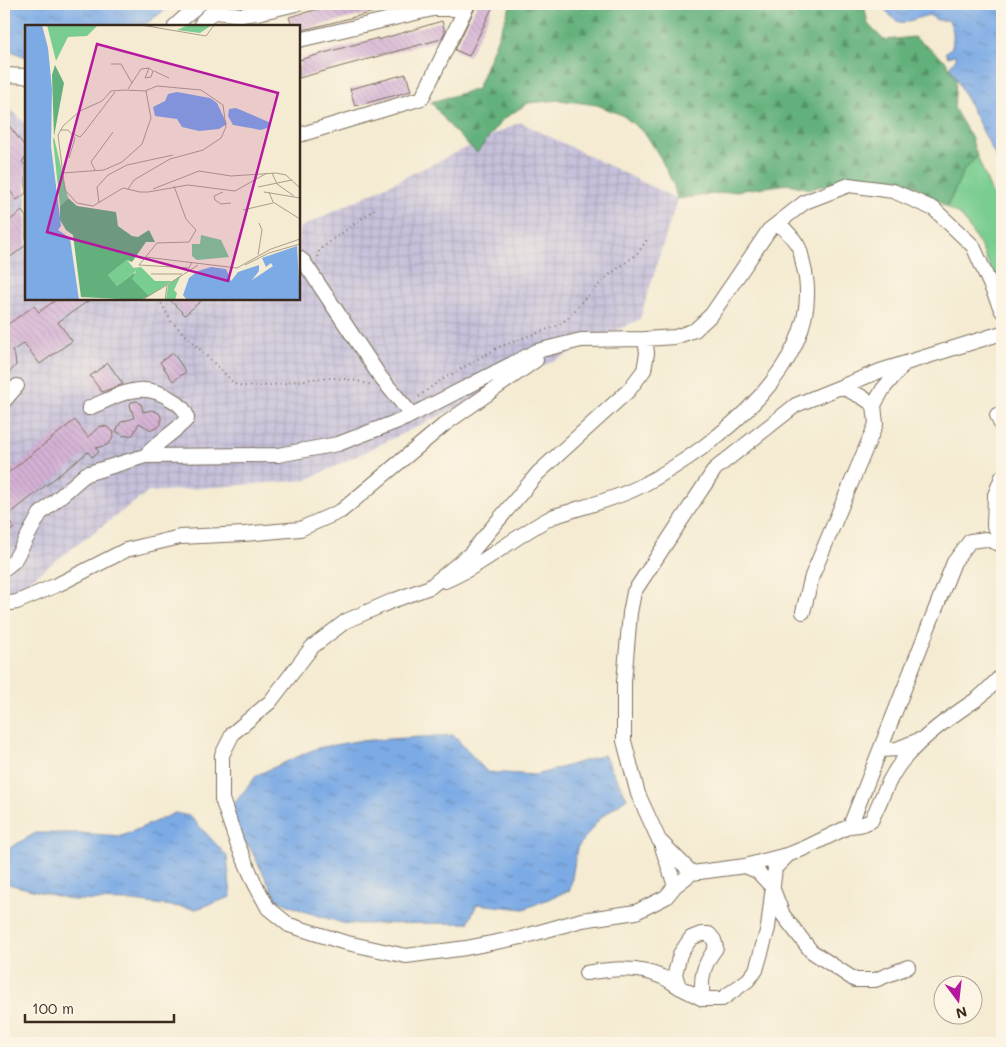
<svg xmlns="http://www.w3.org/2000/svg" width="1006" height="1047" font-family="Mali,sans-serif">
<defs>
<pattern id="industrial-grid" width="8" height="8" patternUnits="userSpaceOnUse" patternTransform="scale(1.25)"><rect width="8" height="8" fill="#c6c0da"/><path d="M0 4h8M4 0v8" fill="none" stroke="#aba5bb"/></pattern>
<pattern id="forest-firs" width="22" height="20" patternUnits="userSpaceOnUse" patternTransform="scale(1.25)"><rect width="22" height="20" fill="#62b07b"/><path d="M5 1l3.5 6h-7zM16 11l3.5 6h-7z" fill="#528f64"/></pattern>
<pattern id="water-ripples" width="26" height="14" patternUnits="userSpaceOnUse" patternTransform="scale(1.25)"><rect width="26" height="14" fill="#7baae5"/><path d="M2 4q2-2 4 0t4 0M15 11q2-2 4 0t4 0" fill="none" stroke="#668bb9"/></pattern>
<pattern id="building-back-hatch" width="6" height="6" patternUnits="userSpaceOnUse" patternTransform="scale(1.25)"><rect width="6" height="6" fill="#d4b1d5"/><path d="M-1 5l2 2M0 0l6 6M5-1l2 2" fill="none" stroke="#b798b6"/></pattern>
</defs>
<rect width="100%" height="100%" fill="#fcf5e5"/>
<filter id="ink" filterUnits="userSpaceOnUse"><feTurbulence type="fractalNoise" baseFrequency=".02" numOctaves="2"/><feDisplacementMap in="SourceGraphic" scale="10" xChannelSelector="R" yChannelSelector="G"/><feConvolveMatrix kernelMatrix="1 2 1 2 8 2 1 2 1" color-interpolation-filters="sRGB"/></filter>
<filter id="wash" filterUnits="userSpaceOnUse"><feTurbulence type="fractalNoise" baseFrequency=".0096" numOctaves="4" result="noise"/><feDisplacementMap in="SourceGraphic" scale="20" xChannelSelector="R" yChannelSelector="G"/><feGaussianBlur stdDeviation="1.12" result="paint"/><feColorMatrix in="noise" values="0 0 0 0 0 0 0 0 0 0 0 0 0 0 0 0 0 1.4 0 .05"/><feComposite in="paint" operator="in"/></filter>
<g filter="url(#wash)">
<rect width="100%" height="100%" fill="#f4ebd2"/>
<!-- industrial -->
<path fill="url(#industrial-grid)" d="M4 103 26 124V299H299V228L520 122 677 199 640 319 307 480 148 492 4 599Z"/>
<!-- grass -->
<path fill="#79cd91" stroke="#5a7c58" d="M977 156 1002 219V293L980 245 963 218 947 207 963 172Z"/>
<!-- forest -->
<path fill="url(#forest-firs)" stroke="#4e6d4c" d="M511 4H864L868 24 884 40 914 37 946 61 956 80 954 108 971 137 977 156 963 172 947 207 916 187 889 179H848L811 189 788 184 677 199 674 186 660 157 645 133 622 115 597 105 560 100 528 103 502 120 477 153 453 130 431 102 477 89Z"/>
<!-- water -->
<path fill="url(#water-ripples)" stroke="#5b6a82" d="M4 4H170L165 10 143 26H26V57L6 49 4 45Z
M881 4H1002V169L950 66 957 57 954 55 948 57 945 53 952 47C954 38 954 27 948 20H937L929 15C900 22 901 31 881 4Z
M453 735 487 772 536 775 604 755 627 798 600 818 577 848 570 890 524 909 477 904 468 923 346 924 303 911 277 900 249 846 227 831 223 813 237 800 257 775 317 748 357 741Z
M175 813 190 816 227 856 231 897 196 909 133 901 73 900 4 883V851L36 833H80L122 836Z"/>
<g id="blocks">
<!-- building -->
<path fill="url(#building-back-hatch)" d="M337 4H371L374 12 299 31V26H292L289 17Z
M477 4H494L469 56 455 50Z
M442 21 445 32 441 39 299 78V60L378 38V40Z
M406 74 411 91 355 106 350 89Z
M4 119 26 148V158L22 161 26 167V193L17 200 4 183Z
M22 211 26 217V245L4 262V225Z
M57 299H91L58 322 72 341 40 364 24 343 12 351 15 357 16 365 11 371 4 375V327L34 306 39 312Z
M169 299H203L185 315Z
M173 353 186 372 173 381 160 362Z
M108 363 123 384 102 392 90 376Z
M137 401 141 404 143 412 152 410 159 413 161 417V424L158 427 151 430 139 423 133 435 124 436 116 431 121 422 134 418 130 405 131 402Z
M75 420 88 437 100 426 107 427 114 432 112 440 107 445 96 448 99 452 92 457 88 452 6 517 14 528 4 536V476Z"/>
</g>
</g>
<g filter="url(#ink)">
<use href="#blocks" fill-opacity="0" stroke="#7c6e5d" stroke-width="1"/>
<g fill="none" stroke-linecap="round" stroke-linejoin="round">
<defs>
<path id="minor" d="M175 26 199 4
M202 26V22L209 15 216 12 241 15 258 13 296 4
M299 40 433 9H465
M4 75 26 76
M299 135 422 98 468 4
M299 258 304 262 381 378 412 415
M645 339 647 353 644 370 629 390 538 473 470 554 430 587 392 601 346 621 312 647 270 702 233 733 222 755V799L237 843 255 884 268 908 289 925 343 942 406 956 466 948 522 937 582 920 636 912 666 897 675 886 692 873 745 866 790 854 805 848 850 826 860 825 871 821C881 801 888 778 903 760 924 735 950 717 977 699 986 692 994 683 1002 675
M4 401 17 386
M874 405 883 389 904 364
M89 408C122 394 141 379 174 401 180 405 187 411 187 419 174 433 157 442 145 456
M997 415 1002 427
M1002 477 995 495 994 526 1002 537
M4 569 14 561 40 514 86 474 145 456 278 455 338 444 406 418 537 351 581 340 645 339 675 337 695 330 712 314 769 230 805 202 849 185 893 191 934 209 973 246 1002 311
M445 581C483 565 515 536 552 517 560 514 569 512 577 509 598 503 622 496 641 486 715 447 830 360 803 264 802 258 801 251 798 246 794 238 785 230 779 223
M4 604 17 602 59 584 126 550 180 537 244 534 300 529 341 511 445 424 536 360
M803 612 812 576 876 424 874 405 862 397 842 387
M881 750 897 749 919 740
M850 826 954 562 970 541 986 539 1002 545
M662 847 675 886
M745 866 757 871 772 887 783 915 811 951 855 980H875L908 967
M692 873 659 840 638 794 624 741V682L630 613 634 592 715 469 796 405 880 371 1002 333
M586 973C611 969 638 966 662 977 668 979 674 984 679 987
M703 999C700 978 703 965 716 948L714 940 709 934H701L691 938 680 954 675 974 679 987 703 999H722L748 980 756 970 768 928 775 868 787 856"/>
</defs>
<!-- minor casing -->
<use href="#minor" stroke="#7c6e5d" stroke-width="16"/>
<!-- path -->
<path stroke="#7c6e5d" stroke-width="2" stroke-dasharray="1 4" stroke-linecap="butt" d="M318 262 319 250 376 208
M159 299 171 321 236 385C268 390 298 378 330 378 343 378 359 381 372 385
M419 397 423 393 438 382 499 347 559 325 568 318 585 298 608 276 637 254 649 237"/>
<!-- minor -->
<use href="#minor" stroke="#fff" stroke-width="14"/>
</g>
</g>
<!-- overview -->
<g transform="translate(25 25)">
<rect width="275" height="275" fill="#f4ebd2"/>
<path d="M22 0H73L62 11 43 12 31 36ZM187 0 175 8 152 5 161 1ZM29 112 43 173 35 181 28 115ZM176 210 196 215 204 232 172 235 167 231V219H175ZM102 235 111 246 92 261 83 250ZM156 250 149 265 152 268 150 275H141L143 260Z" fill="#79cd91"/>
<path d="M30 40 39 58 29 111 27 50ZM43 173 52 181 91 187 93 201 107 211 113 212 124 205 130 217H121L107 237 102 235 83 250 92 261 109 248 124 271 115 275 56 272 48 210 41 205 35 195V181Z" fill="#62b07b"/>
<path d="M116 242 130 256H147L124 271 107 254 111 246 108 243Z" fill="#79cd91"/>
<path d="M0 0H17L23 23 27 64 26 121 36 201 33 205 45 213 54 275H0ZM152 67 185 73 192 78 202 99 194 104 174 106 157 102 152 94 130 91 128 82 140 76 143 69ZM211 83 246 98 245 102 236 105 208 100 203 91 204 84ZM272 221 275 275H162L158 270 164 253 173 246 186 242 201 244 206 256 213 247 234 240V246L227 255 248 241 246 238 241 242 237 233Z" fill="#7baae5"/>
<path fill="none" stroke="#aa9e8a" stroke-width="1" d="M116 0 181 11 189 0M86 39H96L107 58M129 46 144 53M103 64 116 44 124 43 128 46 126 52 120 53 124 43M36 105H43L50 113 44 133M48 109 55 112 58 109 90 67M70 145 66 137 88 107M37 148 79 145 97 137 117 119 126 93 121 66M247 148 252 159 269 171M149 161 161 194 171 205 164 217 132 218 114 240 164 243 167 237M233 162 267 155M103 164 109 155 145 134 178 125 196 113 201 102 198 80 176 65 132 61 120 66 99 65 86 66 77 76 55 86 38 101 33 110 40 165 52 178 68 181 98 163 115 167H123L163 160 210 166 242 148M128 164 174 146 206 151 251 148 261 150 275 163M198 167 189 171 190 175 196 179 206 178M239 167 275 173M244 167 248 177 275 194M74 178 72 162 83 150 102 140 148 130M218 185 248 178M233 230 237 205 234 198M120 232 212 243 246 224 275 214M220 240 244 228 275 219M126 249H157M117 275 142 260M140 275 142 260 173 240"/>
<path fill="#b5179e" fill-opacity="0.15" stroke="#b5179e" stroke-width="2.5" d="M72 19 253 68 203 256 22 207Z"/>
<rect width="275" height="275" fill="none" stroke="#3b2a1e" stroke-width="2.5"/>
</g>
<!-- margin -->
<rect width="1006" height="1047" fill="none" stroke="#fcf5e5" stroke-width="20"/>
<!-- north arrow -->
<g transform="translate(958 1000) rotate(165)"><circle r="24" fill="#fcf5e5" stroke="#afa495"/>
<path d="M0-4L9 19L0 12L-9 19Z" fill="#b5179e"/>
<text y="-8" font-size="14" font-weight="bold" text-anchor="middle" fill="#3b2a1e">N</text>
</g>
<!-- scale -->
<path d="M25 1014v8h149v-8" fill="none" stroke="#3b2a1e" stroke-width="2.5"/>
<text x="32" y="1014" font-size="15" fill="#3b2a1e" stroke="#fcf5e5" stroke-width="4" paint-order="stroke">100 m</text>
</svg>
